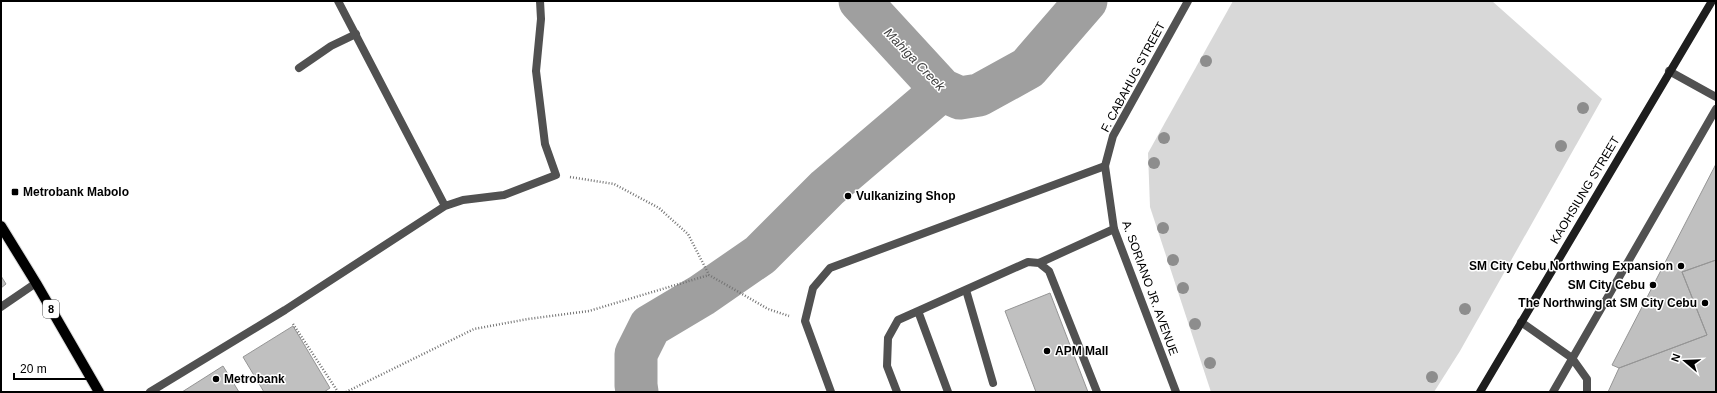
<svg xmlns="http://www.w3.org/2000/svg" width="1717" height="393" font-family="Helvetica,sans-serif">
<defs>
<pattern id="water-waves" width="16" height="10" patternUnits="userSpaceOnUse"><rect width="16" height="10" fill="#9f9f9f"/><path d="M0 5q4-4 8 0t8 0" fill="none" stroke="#878787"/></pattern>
</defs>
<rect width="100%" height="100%" fill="#fff"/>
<!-- green -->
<path fill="#d8d8d8" d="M1233 1H1492L1602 99 1460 351 1434 392H1211L1150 207 1148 153Z"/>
<!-- water -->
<path fill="url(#water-waves)" d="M1068 1H1104L1100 9 1033 84 979 95Z"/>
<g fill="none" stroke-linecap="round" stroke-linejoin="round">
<!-- river -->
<path stroke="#9f9f9f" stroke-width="43" d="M860 1 942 90 960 98 979 95 1028 68 1086 1
M637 392 636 385V354L650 326 702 295 760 255 827 188 942 90"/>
</g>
<!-- building -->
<path fill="#c0c0c0" stroke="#959595" d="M1716 164V260L1682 272 1707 335 1619 368 1612 365Z
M1716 260V392H1608L1619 368 1707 335 1682 272Z
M1 276 6 284 1 288Z
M1050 293 1088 392H1036L1005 311Z
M293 326 330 388 324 392H264L243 357Z
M223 366 239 392H182Z"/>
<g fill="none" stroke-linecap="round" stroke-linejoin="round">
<defs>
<path id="primary" d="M1 226 36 283 99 392"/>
</defs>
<!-- primary casing -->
<use href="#primary" stroke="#dbdbdb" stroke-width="12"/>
<!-- path -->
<path stroke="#737373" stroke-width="2.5" stroke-dasharray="1 2" stroke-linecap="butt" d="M570 177 614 184 659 208 688 234 709 275 768 309 789 316
M293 324 338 392
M346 392 474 329 528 319 589 311 709 275"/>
<!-- service -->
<path stroke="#515151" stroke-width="8" d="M338 1 445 206
M299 68 331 46 356 34
M1669 71 1716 97
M1039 263 1114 229
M966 290 993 383
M1 307 36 283
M918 311 948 392
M1521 322 1572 358 1587 379V392
M150 392 285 310 445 206 463 200 504 195 556 175 545 144 536 71 541 19 540 1
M831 392 805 321 813 288 830 268 1105 166
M897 392 887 366 888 338 898 320 1028 262 1039 263 1049 271 1097 392
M1553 392 1716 109"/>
<!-- minor -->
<path stroke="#515151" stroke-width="8" d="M1176 392 1114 229 1105 166 1113 136 1188 1"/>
<!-- secondary -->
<path stroke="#1e1e1e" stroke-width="8" d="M1480 392 1712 1"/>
<!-- primary -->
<use href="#primary" stroke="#000" stroke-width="10"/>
</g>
<!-- trees -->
<g fill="#8d8d8d">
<circle cx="1206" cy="61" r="6"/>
<circle cx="1583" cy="108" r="6"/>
<circle cx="1164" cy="138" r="6"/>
<circle cx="1561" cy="146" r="6"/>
<circle cx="1154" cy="163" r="6"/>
<circle cx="1163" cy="228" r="6"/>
<circle cx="1173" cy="260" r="6"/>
<circle cx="1183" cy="288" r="6"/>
<circle cx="1465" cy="309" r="6"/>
<circle cx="1195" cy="324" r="6"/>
<circle cx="1210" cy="363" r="6"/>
<circle cx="1432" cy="377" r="6"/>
</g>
<!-- markers -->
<g fill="#000" stroke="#fff" stroke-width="1.5">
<rect x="11" y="188" width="8" height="8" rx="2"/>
<circle cx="848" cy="196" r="4"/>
<circle cx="1681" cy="266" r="4"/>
<circle cx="1653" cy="285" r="4"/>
<circle cx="1705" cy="303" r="4"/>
<circle cx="1047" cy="351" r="4"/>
<circle cx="216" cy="379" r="4"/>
</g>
<g text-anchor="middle" stroke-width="3" stroke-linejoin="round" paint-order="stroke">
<!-- shield labels -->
<rect fill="#fff" stroke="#4c4c4c" stroke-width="1" x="43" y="300" width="16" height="18" rx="3"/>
<g font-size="11" font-weight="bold" fill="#000">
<text x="51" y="313">8</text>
</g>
<!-- street labels -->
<g font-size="12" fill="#000" stroke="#fff">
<text transform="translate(1133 77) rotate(-62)" y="4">F. CABAHUG STREET</text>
<text transform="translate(1585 190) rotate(-59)" y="4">KAOHSIUNG STREET</text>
<text transform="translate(1150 288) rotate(70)" y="4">A. SORIANO JR. AVENUE</text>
</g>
<!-- poi labels -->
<g font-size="12" font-weight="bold" fill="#000" stroke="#fff" text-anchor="start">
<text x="23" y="196">Metrobank Mabolo</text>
<text x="856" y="200">Vulkanizing Shop</text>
<text x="1673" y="270" text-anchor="end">SM City Cebu Northwing Expansion</text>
<text x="1645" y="289" text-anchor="end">SM City Cebu</text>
<text x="1697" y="307" text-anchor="end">The Northwing at SM City Cebu</text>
<text x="1055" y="355">APM Mall</text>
<text x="224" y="383">Metrobank</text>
</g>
<!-- water labels -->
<g font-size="13" font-style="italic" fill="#404040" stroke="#fff">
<text transform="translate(915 59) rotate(46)" y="5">Mahiga Creek</text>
</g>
</g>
<!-- border -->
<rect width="1717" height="393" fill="none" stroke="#000000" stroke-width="4"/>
<!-- north arrow -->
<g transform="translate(1685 361) rotate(289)" stroke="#ffffff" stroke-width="3" paint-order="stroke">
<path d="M0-3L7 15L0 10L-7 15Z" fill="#000000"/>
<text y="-6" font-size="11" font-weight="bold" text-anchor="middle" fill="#000000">N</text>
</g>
<!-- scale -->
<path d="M14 373v6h72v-6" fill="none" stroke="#000000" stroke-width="2"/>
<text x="20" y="373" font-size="12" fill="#000000" stroke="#ffffff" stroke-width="3" paint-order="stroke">20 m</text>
</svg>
